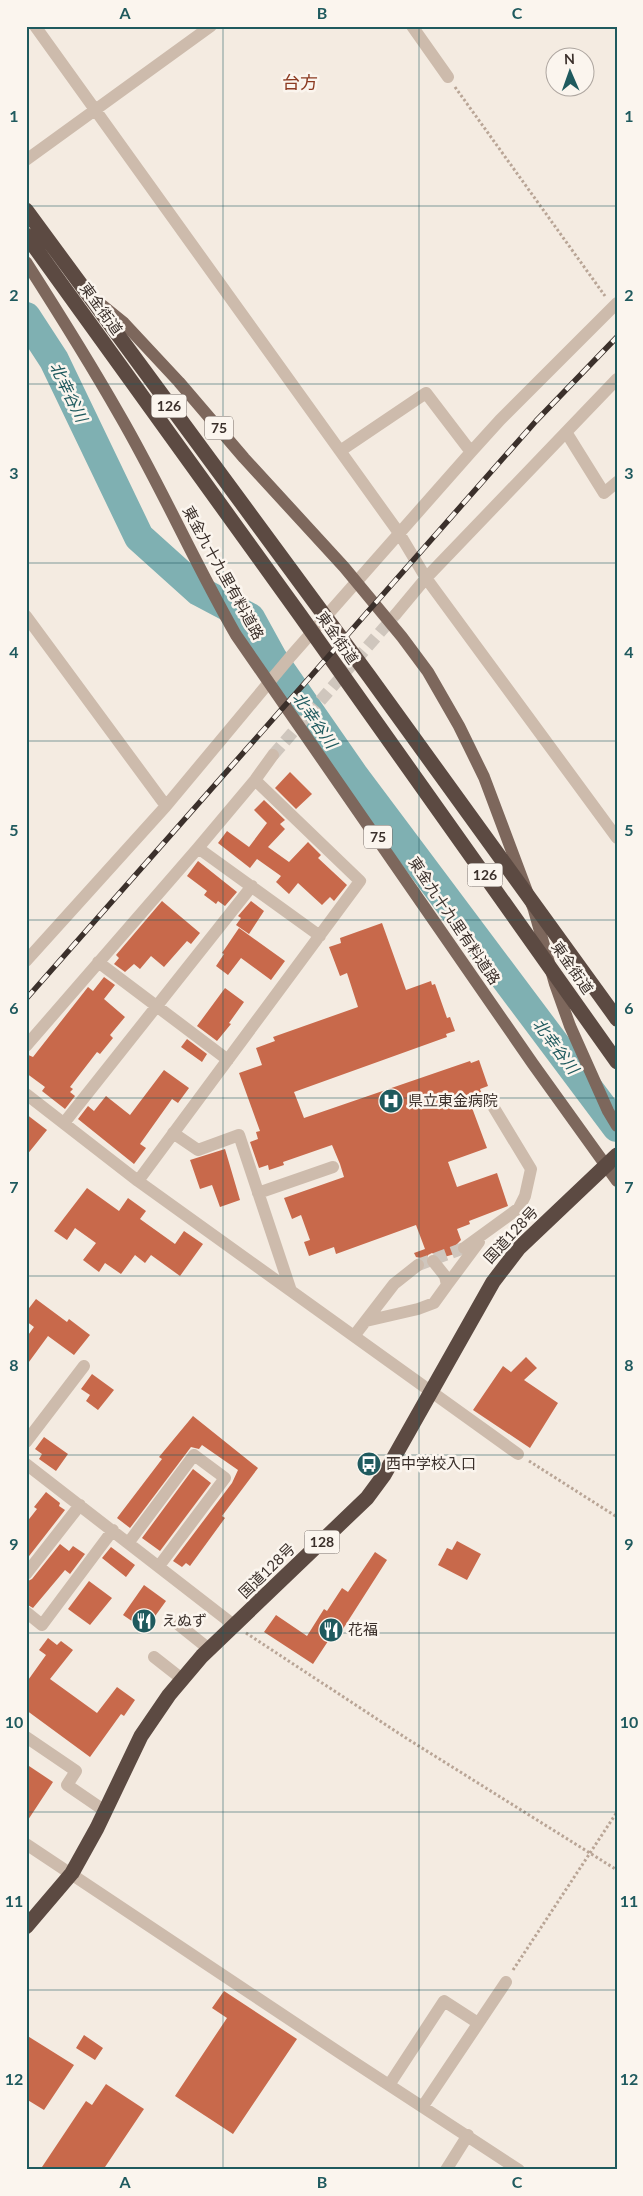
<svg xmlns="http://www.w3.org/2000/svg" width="643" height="2196" font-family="Lato,'Noto Sans JP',sans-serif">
<rect width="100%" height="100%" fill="#f4ebe1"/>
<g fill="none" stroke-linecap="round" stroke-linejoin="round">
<!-- river -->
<path stroke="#7fb0b2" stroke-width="30" d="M26 317 54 360 139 537 199 591 250 618 272 658 354 776 617 1127"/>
</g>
<!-- building -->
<path fill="#c8694b" d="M290 772 312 794 296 809 275 788Z
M264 800 285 820 280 824 285 829 268 847 289 862 308 842 321 855 318 858 347 885 334 901 330 897 322 905 298 883 289 894 276 882 281 876 257 859 250 868 218 843 227 831 249 847 267 823 254 810Z
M198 861 237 892 225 906 218 901 216 904 204 895 207 891 187 876Z
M162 901 200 933 191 944 187 941 164 967 151 956 140 969 134 964 125 972 114 964 119 958 116 955Z
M251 901 264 911 249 934 236 925 241 918 238 916Z
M382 923 406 990 431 981 432 985 435 984 447 1018 450 1017 455 1031 446 1034 447 1037 294 1092 304 1118 470 1061 471 1063 479 1060 488 1086 480 1089 481 1092 468 1097 487 1148 448 1162 457 1187 497 1173 508 1206 469 1221 470 1224 457 1229 461 1240 456 1245 458 1253 441 1258 432 1253 428 1255 425 1261 421 1258 416 1257 414 1253 425 1249 416 1225 336 1254 334 1247 309 1256 304 1242 310 1240 301 1215 292 1219 284 1198 344 1177 340 1164 332 1145 283 1162 284 1165 269 1170 268 1165 259 1168 250 1142 258 1139 256 1132 260 1131 239 1073 262 1065 256 1048 275 1041 273 1037 358 1007 347 973 340 976 329 947 341 943 340 938Z
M239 928 285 961 271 980 241 958 228 975 216 966 224 954 222 953Z
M104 977 115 985 104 999 125 1017 110 1035 113 1038 100 1054 97 1052 70 1087 73 1089 70 1092 75 1096 65 1109 42 1091 45 1087 26 1073V1054L33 1057 88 987 93 991Z
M225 988 244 1002 229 1023 231 1024 217 1041 197 1026Z
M187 1039 207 1054 202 1062 181 1047Z
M164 1070 189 1088 178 1103 172 1099 140 1144 146 1148 134 1164 78 1119 88 1106 94 1111 106 1096 130 1115Z
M26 1114 47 1130 26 1156Z
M225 1149 240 1200 220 1207 212 1185 200 1189 190 1160Z
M87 1188 119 1211 128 1198 146 1211 140 1219 175 1244 184 1231 203 1244 180 1276 151 1255 145 1263 135 1255 121 1274 105 1263 99 1272 83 1260 96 1243 75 1228 67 1240 54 1231Z
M36 1299 67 1322 69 1319 90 1335 74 1355 48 1336 26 1366V1338L34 1327 26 1321V1312Z
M526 1357 537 1368 524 1380 558 1403 530 1448 473 1410 503 1366 511 1372Z
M92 1374 114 1390 98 1410 86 1401 90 1395 81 1389Z
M193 1416 258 1468 222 1516 225 1518 190 1566 186 1563 182 1567 173 1561 232 1483 238 1470 202 1445 199 1449 191 1447 130 1528 117 1518 162 1459 159 1457Z
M44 1437 68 1454 56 1471 39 1459 42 1454 35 1449Z
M193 1469 211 1483 160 1551 142 1538Z
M46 1492 60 1503 59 1506 65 1510 26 1560V1523L37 1509 34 1507Z
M457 1541 481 1554 467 1580 438 1565 447 1548 452 1550Z
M60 1544 69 1551 73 1546 85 1554 70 1574 65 1570 33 1608 26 1604V1582L32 1579Z
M111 1547 135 1565 126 1577 102 1558Z
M375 1552 387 1560 341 1632 336 1629 313 1664 264 1632 276 1615 307 1636 324 1609 327 1611 342 1588 348 1592Z
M89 1581 112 1598 90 1625 68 1609Z
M144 1585 166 1601 145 1630 123 1615Z
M48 1638 57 1645 61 1641 73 1650 50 1679 97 1713 117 1687 135 1700 124 1716 121 1714 90 1757 26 1710V1683L46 1655 39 1650Z
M26 1764 53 1782 26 1823Z
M224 1991 297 2039 233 2134 175 2096 227 2018 212 2008Z
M26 2035 74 2065 44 2110 26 2099Z
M84 2035 103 2048 95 2060 76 2048Z
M106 2084 144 2109 103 2170H40L86 2101 92 2105Z"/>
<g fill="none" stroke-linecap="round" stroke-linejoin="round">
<!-- minor-tunnel -->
<path stroke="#cfc6bd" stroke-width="12" stroke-dasharray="12 6" stroke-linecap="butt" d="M273 755 396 614
M418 1265 464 1248"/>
<!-- path -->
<path stroke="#b9a596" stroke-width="3" stroke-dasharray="2.5 2.5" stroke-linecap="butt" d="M455 87 605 296
M529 1461 617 1517
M246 1633 406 1738 617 1870
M513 1970 617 1812"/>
<!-- minor -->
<path stroke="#cdbbac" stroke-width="12" d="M35 26 399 533 426 578 617 838
M412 26 448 77
M26 160 211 26
M566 432 604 493 617 482
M340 451 426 393 471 452
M396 614 426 578 617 379
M26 616 166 806
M198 848 320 936
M26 961 166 806 291 656 471 452 500 420 617 303
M98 962 228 1060
M26 1046 198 848 255 780 273 755
M26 1094 138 1181 518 1454
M64 1123 252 886
M173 1133 198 1150 239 1135 291 1291
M138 1181 360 881 255 780
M258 1193 333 1167
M464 1248 519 1208 525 1196 531 1169 488 1098
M447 1285 479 1242
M366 1321 418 1309 434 1303 447 1285 445 1276 433 1261
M354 1336 394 1284 418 1265
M26 1442 84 1366
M26 1464 235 1626
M129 1542 194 1455 225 1478 159 1566
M26 1574 80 1505
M26 1612 42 1625 113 1530
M179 1625 209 1649
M154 1657 182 1679
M26 1737 76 1771 67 1785 105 1811
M26 1844 343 2055 519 2170
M389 2085 444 2001 478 2023
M423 2106 506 1982
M446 2170 468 2135"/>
<!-- major -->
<path stroke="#7d675c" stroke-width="12" d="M26 262C58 312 90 363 119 414 161 486 194 562 236 635L533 1064 617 1181
M98 302 124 323 179 382 244 458 344 567 402 637 428 672 459 726 484 777 534 910 555 984 570 1026 608 1111 617 1126"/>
<!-- highway -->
<path stroke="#5c4a42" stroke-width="15" d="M26 210 369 676 617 1019
M26 235 300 615 617 1062
M26 1927 72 1873 97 1828 141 1736 169 1695 202 1656 367 1498 384 1475 493 1282 519 1248 617 1155"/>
<defs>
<path id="rail" d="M26 999 536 421 617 337"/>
</defs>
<!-- rail casing -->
<use href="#rail" stroke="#3b302b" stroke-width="5.5"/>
<!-- rail -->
<use href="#rail" stroke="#fbf5ee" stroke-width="4" stroke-dasharray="11" stroke-linecap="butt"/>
</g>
<!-- grid -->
<path fill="none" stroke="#1f5a5e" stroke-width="1" stroke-opacity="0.55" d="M223 26V2170M419 26V2170M26 206H617M26 384H617M26 563H617M26 741H617M26 920H617M26 1098H617M26 1276H617M26 1455H617M26 1633H617M26 1812H617M26 1990H617"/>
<!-- icons -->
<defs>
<symbol id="hospital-disc" viewBox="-11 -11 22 22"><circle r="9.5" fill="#1f5a5e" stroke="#fbf5ee"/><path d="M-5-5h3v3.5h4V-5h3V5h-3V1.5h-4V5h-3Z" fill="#fff"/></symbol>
<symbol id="bus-disc" viewBox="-11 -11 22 22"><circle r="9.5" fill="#1f5a5e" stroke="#fbf5ee"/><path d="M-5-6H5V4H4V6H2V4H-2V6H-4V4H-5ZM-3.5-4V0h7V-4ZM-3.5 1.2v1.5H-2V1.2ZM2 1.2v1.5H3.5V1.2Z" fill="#fff"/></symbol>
<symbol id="restaurant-disc" viewBox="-11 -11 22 22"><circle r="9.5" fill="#1f5a5e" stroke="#fbf5ee"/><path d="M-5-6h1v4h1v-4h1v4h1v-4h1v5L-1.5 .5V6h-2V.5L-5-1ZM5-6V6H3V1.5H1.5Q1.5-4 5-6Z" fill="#fff"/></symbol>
</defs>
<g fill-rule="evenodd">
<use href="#hospital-disc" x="377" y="1087" width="28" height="28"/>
<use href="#bus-disc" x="355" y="1450" width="28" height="28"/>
<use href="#restaurant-disc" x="130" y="1607" width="28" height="28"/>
<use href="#restaurant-disc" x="317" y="1616" width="28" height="28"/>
</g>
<g text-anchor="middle" stroke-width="5" stroke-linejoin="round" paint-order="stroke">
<!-- shield labels -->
<g fill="#fbf5ee" stroke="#756b66" stroke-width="1">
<rect x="151.5" y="394.5" width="35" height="23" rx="4"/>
<rect x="205" y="416.5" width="28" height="23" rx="4"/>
<rect x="364" y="825.5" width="28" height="23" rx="4"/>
<rect x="467.5" y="863.5" width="35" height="23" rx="4"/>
<rect x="304.5" y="1530.5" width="35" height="23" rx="4"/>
</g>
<g font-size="14" font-weight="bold" fill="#3b302b">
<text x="169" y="411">126</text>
<text x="219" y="433">75</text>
<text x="378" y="842">75</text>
<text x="485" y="880">126</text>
<text x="322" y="1547">128</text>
</g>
<!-- street labels -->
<g font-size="15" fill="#3b302b" stroke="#fbf5ee">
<text transform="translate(101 309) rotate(54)" y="5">東金街道</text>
<text transform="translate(223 573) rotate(61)" y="5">東金九十九里有料道路</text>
<text transform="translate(337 638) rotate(55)" y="5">東金街道</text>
<text transform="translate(454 921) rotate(56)" y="5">東金九十九里有料道路</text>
<text transform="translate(572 968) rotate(55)" y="5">東金街道</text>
<text transform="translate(511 1235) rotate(-47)" y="5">国道128号</text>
<text transform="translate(267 1571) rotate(-44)" y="5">国道128号</text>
</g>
<!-- poi labels -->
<g font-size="15" fill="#3b302b" stroke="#fbf5ee" text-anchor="start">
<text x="408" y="1106">県立東金病院</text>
<text x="386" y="1469">西中学校入口</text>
<text x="162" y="1626">えぬず</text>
<text x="348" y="1635">花福</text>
</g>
<!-- water labels -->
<g font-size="16" font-style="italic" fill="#1f5a5e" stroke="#fbf5ee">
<text transform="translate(69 392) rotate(64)" y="6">北幸谷川</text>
<text transform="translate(315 720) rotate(55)" y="6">北幸谷川</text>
<text transform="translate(556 1046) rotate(53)" y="6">北幸谷川</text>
</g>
<!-- quarter labels -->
<g font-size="18" fill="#8c3b22" stroke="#fbf5ee">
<text x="300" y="89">台方</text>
</g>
</g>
<!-- border -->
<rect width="643" height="2196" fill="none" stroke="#fbf5ee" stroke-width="55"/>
<!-- north arrow -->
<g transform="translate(570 72) rotate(358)"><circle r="24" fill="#fbf5ee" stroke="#aea6a0"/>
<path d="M0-4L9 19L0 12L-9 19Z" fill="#1f5a5e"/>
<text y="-8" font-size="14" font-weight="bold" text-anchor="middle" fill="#3b302b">N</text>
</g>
<rect x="28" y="28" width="588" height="2140" fill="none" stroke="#1f5a5e" stroke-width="2"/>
<g font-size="16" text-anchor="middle" font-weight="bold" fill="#1f5a5e">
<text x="125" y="19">A</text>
<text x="322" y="19">B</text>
<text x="517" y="19">C</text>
<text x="14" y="122">1</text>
<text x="629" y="122">1</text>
<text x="14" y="301">2</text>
<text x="629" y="301">2</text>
<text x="14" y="479">3</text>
<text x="629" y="479">3</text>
<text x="14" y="658">4</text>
<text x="629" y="658">4</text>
<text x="14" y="836">5</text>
<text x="629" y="836">5</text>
<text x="14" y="1014">6</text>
<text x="629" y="1014">6</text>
<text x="14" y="1193">7</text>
<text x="629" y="1193">7</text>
<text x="14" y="1371">8</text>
<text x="629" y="1371">8</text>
<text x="14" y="1550">9</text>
<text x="629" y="1550">9</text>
<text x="14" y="1728">10</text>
<text x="629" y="1728">10</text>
<text x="14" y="1907">11</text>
<text x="629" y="1907">11</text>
<text x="14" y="2085">12</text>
<text x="629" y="2085">12</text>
<text x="125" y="2188">A</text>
<text x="322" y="2188">B</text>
<text x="517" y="2188">C</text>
</g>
</svg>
